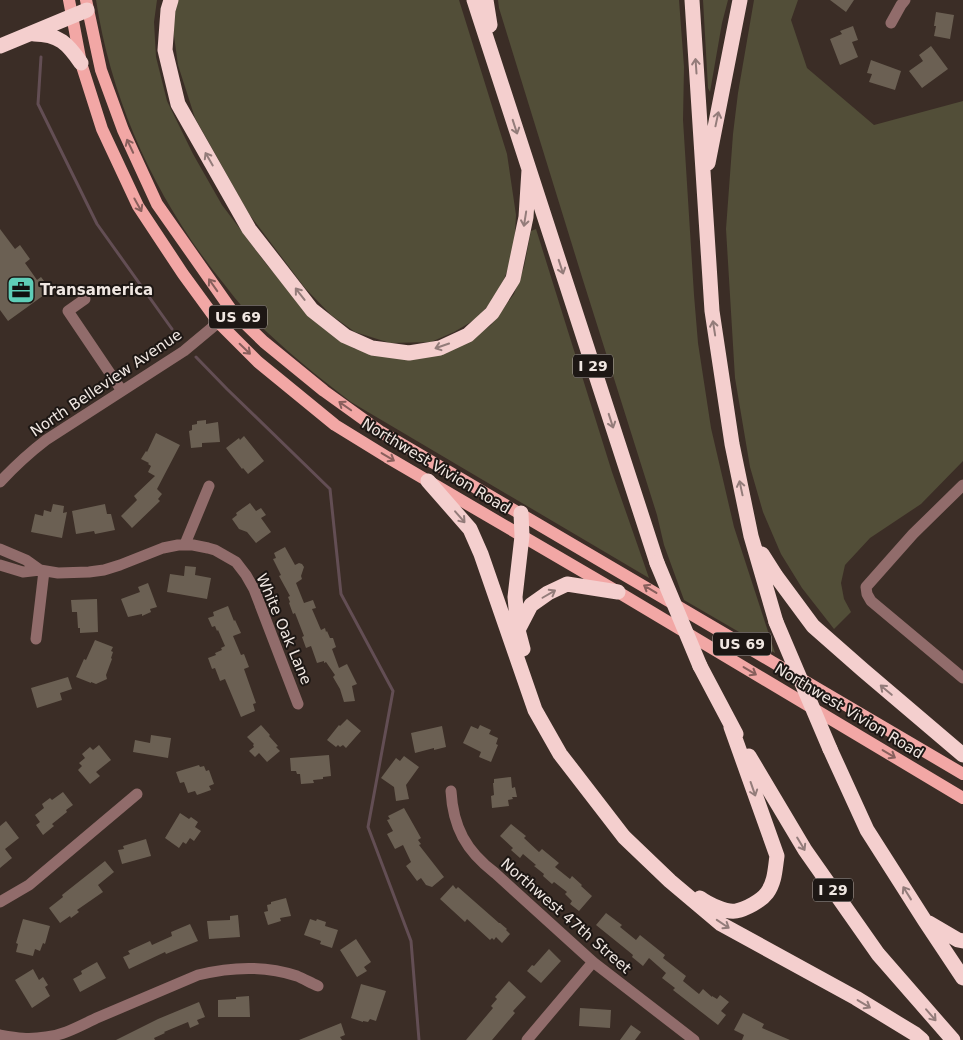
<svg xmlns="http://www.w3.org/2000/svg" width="963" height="1040" font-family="'DejaVu Sans',sans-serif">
<rect width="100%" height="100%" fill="#3b2d26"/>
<!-- green -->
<path fill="#524e38" d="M96 0H157L154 22 156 57 167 101 193 154 222 205 267 265 319 324 355 349 466 343 491 325 514 294 524 267 531 231 536 229 612 472 649 578 351 402C314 374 278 345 245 310 238 302 231 293 224 284 157 202 112 104 96 0Z
M177 0H459L507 154 516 215 514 250 505 277 493 300 476 319 454 332 431 342 390 343 355 332 331 315 305 288 249 214 195 118 178 65 171 14Z
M498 0H679L684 67 683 120 694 295 698 343 711 428 734 527 775 653 684 600 664 545 657 515 582 277 499 8Z
M703 0H728L722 23 710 92 708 88Z
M754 0H798L791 20 807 68 874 125 963 101V461L921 504 870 538 845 565 841 583 844 599 851 612 834 629 802 588 781 554 763 512 750 467 735 378 726 229 733 134 738 93Z"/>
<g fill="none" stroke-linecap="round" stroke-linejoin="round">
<!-- stream -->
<path stroke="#634e54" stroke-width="3" d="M41 57 38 104 97 224 172 329
M196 357 227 389 330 489 341 594 393 691 368 827 411 941 419 1040"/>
</g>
<!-- building -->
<path fill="#6b6053" d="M830 0H854L846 12Z
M936 12 954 15 950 39 934 36 936 26H934Z
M853 26 858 40 852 42 858 57 840 65 830 39 842 34 840 31Z
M931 46 948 69 922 88 909 71 923 61 919 55Z
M871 60 901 71 895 90 869 82 872 74 867 73Z
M0 229 15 249 20 245 30 259 25 263 37 280 41 277 51 290 8 321 0 310Z
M206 420V424L218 422 220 442 202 443V447L191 448 189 431 192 430V425L197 424V421Z
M156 433 180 445 157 489 162 494 158 499 160 501 132 528 121 516 137 500 134 496 155 476 148 472 151 466 148 464 149 463 141 459 146 451 147 452Z
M244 436 264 461 248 474 243 468 242 469 226 448 239 438 240 440Z
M250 503 256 511 261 508 266 515 261 518 271 532 256 543 247 532 239 529 232 519 237 515 236 513Z
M53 504 64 506 63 513 67 512 62 538 31 532 35 514 43 516 44 510 51 512Z
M105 504 107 514H111L115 530 95 534 94 531 76 534 72 511Z
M285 547 295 565 299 563 302 564 304 567 301 576 302 579 296 583 304 603 313 600 316 608 312 609 321 630 325 628 326 632 327 631 330 638H333L336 647 332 649 339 668 347 664 357 684 352 686 355 701 344 702 340 689 333 677 335 675 326 662 324 663V661L317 663 311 646 306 648 302 637 304 636 295 613 293 614 289 603 290 602 288 597 290 596 279 576 281 575 273 559 276 558 274 553Z
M185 566 196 567 195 575 211 578 207 599 167 592 170 574 184 576Z
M148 583 157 607 150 609 151 612 142 616V614L128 617 121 599 140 592 138 587Z
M97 599 98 632 80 633V628H78L77 612H72L71 600Z
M228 606 234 621 235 620 241 633 233 636 241 655 244 654 249 667 244 669 256 703 253 704 255 711 241 717 225 679 220 681 215 668 212 669 208 658 216 655 215 653 222 650 221 648 225 646 218 630 217 631 215 626 212 627 208 618 214 616 213 612Z
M95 640 113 647 111 651 113 652 111 658 112 659 106 675 107 679 96 684 91 682V683L76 677 84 659 86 660Z
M68 677 72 689 60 693 62 700 37 708 31 688Z
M347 719 361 731 346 748 343 745 340 747 338 745 336 747 327 740 339 725 340 726Z
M261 725 270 735 269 736 278 746 276 747 280 751 267 762 259 753 255 757 249 751 254 747 253 745 254 744 247 737Z
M480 725 491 730 489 734 498 738 496 744 498 745 491 762 479 757 481 752 463 743 471 726 478 729Z
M442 726 446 747 434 750V748L415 753 411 733Z
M151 735 171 738 168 758 133 752 135 740 150 743Z
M99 745 111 760 96 772 100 776 90 784 78 770 82 766 79 763 85 758 82 754 90 747 93 750Z
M329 755 331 776 323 777V779L313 780 314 783 301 784 300 774H297L296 771H291L290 758Z
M404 756 419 767 406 785 409 799 396 801 394 787 381 778 396 758 400 761Z
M199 765 200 767 204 766 206 771 209 770 214 784 209 786 211 790 197 795 195 791 188 793 184 782 180 783 176 772Z
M511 777 512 788 515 787 517 797H512L513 799 508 800 509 806 492 808 491 796 494 795 493 783H494V779Z
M63 792 73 805 66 810 67 812 52 824 54 826 43 835 36 825 40 822 35 815 44 808 42 804 50 798 52 800Z
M404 808 421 838 418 840 421 844 419 845 444 877 432 887 426 885 421 878 417 881 406 866 411 862 403 845 395 849 387 834 393 831 387 820 390 819 388 816Z
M180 813 189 819 191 817 198 822 195 827 201 831 194 841 190 838 186 844 183 842 179 848 165 838Z
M6 821 19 838 5 849 12 858 0 868V826Z
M511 824 526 836 524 838 539 852 542 849 559 863 555 867 570 879 572 876 582 885 581 886 592 896 579 911 570 904 572 901 565 894 567 892 554 882 552 884 543 876 544 874 534 866 536 865 523 854 520 858 511 850 513 848 500 836Z
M146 839 151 856 122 864 118 850 124 849 123 846Z
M105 861 114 872 98 885 103 892 77 910 79 912 71 918 70 916 60 923 49 908 63 897 62 895Z
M453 885 456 889 458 887 499 923H500L507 929 506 930 510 934 502 943 496 937 494 940 492 938 490 940 467 919 465 922 440 899Z
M286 898 291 916 280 918 281 921 268 925 264 912 268 911 267 905 271 904V902Z
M606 913 622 925 620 927 636 940 640 935 665 955 663 958 686 976 683 981 699 994 703 989 712 997V996L717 999 720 995 729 1002 721 1011 726 1015 718 1025 673 990 675 988 662 978 666 973 649 958 643 966 632 957 633 955 627 950 596 925Z
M238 915 240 937 209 939 207 921 230 920V916Z
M23 919 50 926 45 944 43 943 40 951 35 949 33 956 16 952 18 944 16 943Z
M310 919 316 921 317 919 326 922 325 926 338 930 332 948 320 944 321 941 304 935Z
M190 924 198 941 166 954 165 952 129 969 123 957 130 954 128 951 150 941 152 945 172 936 171 932Z
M356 939 371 962 364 967 367 971 357 977 340 950Z
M549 949 561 961 541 983 527 971 532 965 534 966Z
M97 962 106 978 80 992 73 979 82 974 81 971Z
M33 969 39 980 43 977 48 985 45 987 50 996 32 1008 15 980Z
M509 981 526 997 513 1011 515 1013 492 1040H466L493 1008 491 1006 497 999 495 997Z
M361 984 386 991 376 1021 370 1019 368 1022 363 1021V1022L351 1018Z
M249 996 250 1017H218V1000L236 999V997Z
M199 1002 205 1017 197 1020 199 1024 190 1028 188 1022 164 1032 165 1033 154 1038 155 1040H116L158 1019Z
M580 1008 611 1010 610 1028 579 1026Z
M743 1013 764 1024 762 1028 790 1040H742L744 1035 734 1030Z
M341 1023 345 1035 340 1037 342 1040H299Z
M631 1025 641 1032 635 1040H620Z"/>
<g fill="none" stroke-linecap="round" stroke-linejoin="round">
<!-- minor -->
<path stroke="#916c6b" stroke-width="11" d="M891 23 901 5 905 0
M85 299 68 311 122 391
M0 482C14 467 29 453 46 440L184 351 232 311
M963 485 913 534 866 587 867 594 871 601 963 678
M185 544 209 486
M0 549 26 560 40 570
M0 565 23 572 40 570 58 573 89 572 104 570 120 565 163 548 178 545H193L208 548 215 550 236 562 246 575 254 589 298 704
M36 639 44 571
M451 791C453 827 466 851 495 873L593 962 694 1040
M0 902 29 885 137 794
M0 1035C17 1038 28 1040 46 1037 65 1035 81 1025 99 1017 132 1003 165 989 198 975 230 967 264 965 297 976 304 979 311 983 318 986
M527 1040 593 962"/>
<!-- major -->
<path stroke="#f2a7a5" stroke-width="12" d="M69 0 81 63 102 129 138 206 183 274 218 322 258 362 335 425 387 457 618 592 963 798
M86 0 101 70 123 130 157 204 232 311 264 342 324 391 381 432 963 774"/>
<!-- highway -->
<path stroke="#f4cfce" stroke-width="15" d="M171 0 168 10 165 50 178 104 249 229 312 310 345 336 372 348 409 353 440 348 468 335 492 313 513 279 526 217 529 170
M474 0 657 563
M486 0 490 25
M692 0 712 311 732 444 751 536 776 622
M34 34C59 34 68 44 81 63
M0 46 87 10
M708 163 740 0
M428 481 470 529 481 554 535 710 560 754 624 837 670 881 721 924 856 998 915 1034 922 1040
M521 513 522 536 515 597 518 630 523 649
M762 554 776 576 813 626 863 670 963 755
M518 630 531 605 548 593 567 584 618 592
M700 666 736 734
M830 749 867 830 925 921 963 978
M749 756 805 850 878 954 953 1040
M700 898C708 904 727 913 736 911 746 909 761 901 767 893 775 882 775 869 777 856L731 727
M929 923 958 940 963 941"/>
<!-- highway-bridge -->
<path stroke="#f4cfce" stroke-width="15" d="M657 563 700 666
M776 622 830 749"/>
</g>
<!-- one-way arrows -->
<defs><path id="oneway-shaft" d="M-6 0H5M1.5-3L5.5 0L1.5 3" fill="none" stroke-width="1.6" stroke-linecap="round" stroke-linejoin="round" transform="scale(1.25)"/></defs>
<g stroke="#937c7a">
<use href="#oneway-shaft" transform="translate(696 66) rotate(-94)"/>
<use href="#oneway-shaft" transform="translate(717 119) rotate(-78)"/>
<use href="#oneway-shaft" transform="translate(515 127) rotate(72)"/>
<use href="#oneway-shaft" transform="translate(209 159) rotate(-120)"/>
<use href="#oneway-shaft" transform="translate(525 219) rotate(99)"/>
<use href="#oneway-shaft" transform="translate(561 267) rotate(72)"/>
<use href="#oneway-shaft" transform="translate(300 294) rotate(-128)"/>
<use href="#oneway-shaft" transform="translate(714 328) rotate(-99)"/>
<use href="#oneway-shaft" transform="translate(442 346) rotate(161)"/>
<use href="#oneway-shaft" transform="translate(611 421) rotate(72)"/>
<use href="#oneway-shaft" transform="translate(741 488) rotate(-102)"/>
<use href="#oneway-shaft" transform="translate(460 517) rotate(49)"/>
<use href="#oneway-shaft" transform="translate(549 594) rotate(-30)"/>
<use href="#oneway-shaft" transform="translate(886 690) rotate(-140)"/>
<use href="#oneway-shaft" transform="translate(753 789) rotate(71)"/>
<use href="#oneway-shaft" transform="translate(801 844) rotate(59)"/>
<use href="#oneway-shaft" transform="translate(907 893) rotate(-122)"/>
<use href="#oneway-shaft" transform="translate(723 924) rotate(34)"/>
<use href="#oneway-shaft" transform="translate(864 1004) rotate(31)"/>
<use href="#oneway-shaft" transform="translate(931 1015) rotate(49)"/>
</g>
<g stroke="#885f5c">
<use href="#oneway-shaft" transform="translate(130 146) rotate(-115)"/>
<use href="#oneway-shaft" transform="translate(138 205) rotate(61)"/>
<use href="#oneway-shaft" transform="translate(213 285) rotate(-125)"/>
<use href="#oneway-shaft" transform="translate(245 349) rotate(44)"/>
<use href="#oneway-shaft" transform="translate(345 406) rotate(-145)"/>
<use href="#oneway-shaft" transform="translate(388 457) rotate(31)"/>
<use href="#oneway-shaft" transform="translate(650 589) rotate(-149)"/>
<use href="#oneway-shaft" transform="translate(750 671) rotate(31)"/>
<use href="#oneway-shaft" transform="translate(889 754) rotate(31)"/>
</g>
<!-- icons -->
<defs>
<symbol id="office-square" viewBox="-11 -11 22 22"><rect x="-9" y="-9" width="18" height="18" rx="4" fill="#5eceb8" stroke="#1d1714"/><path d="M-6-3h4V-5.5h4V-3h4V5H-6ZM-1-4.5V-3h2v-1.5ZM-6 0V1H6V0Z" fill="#111"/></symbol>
</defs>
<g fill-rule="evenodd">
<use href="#office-square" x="5" y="274" width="32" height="32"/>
</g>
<g text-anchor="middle" stroke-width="4" stroke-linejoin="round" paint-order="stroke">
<!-- shield labels -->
<g fill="#1d1714" stroke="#b1a9a4" stroke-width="1">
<rect x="209" y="305.5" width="58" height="23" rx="4"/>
<rect x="573" y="354.5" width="40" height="23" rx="4"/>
<rect x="713" y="632.5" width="58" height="23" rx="4"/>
<rect x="813" y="878.5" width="40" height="23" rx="4"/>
</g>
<g font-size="14" font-weight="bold" fill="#f0e7e2">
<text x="238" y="322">US 69</text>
<text x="593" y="371">I 29</text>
<text x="742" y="649">US 69</text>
<text x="833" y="895">I 29</text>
</g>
<!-- poi labels -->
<g font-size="15" font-weight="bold" fill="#f0e7e2" stroke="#1d1714" text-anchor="start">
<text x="40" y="295">Transamerica</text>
</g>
<!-- street labels -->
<g font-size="15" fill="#f0e7e2" stroke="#1d1714">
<text transform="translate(106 383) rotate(-34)" y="5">North Belleview Avenue</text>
<text transform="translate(436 466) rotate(31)" y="5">Northwest Vivion Road</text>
<text transform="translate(284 629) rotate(67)" y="5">White Oak Lane</text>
<text transform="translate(849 711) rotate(31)" y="5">Northwest Vivion Road</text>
<text transform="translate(566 916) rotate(41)" y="5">Northwest 47th Street</text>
</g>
</g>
</svg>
